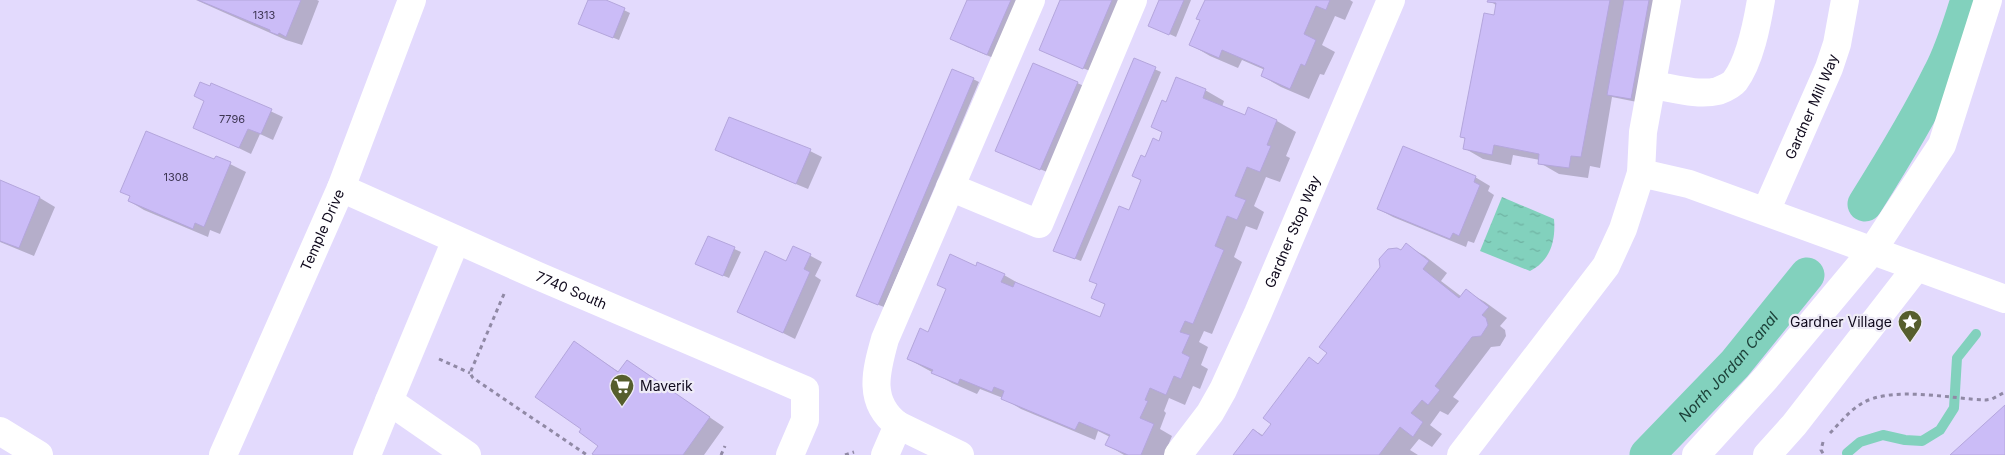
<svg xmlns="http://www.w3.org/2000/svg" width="2005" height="455" font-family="Inter,sans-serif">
<defs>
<pattern id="water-ripples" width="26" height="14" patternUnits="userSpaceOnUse" patternTransform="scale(1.25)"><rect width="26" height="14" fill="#82d1bd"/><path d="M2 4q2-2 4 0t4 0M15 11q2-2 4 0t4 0" fill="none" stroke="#6fb2a2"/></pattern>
</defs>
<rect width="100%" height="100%" fill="#e3dafd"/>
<!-- water -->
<path fill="url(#water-ripples)" d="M1502 197 1554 219C1556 241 1550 261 1530 271L1480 251Z"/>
<!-- shadow -->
<path fill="#0003" d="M196 0H317L319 1 302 45 286 40Z
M589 0H603L630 13 619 40 579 24Z
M968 0H1030L1003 62 967 47 952 38Z
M1061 0H1119L1090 71 1046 53Z
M1160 0H1191L1176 37 1156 28Z
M1206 0H1350L1353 2 1345 20 1335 16 1322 45 1335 52 1324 75 1320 74 1309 99 1281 87 1262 76 1265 70 1242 60 1238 68 1210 56 1191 45 1201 20Z
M1489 0H1655L1637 102 1612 97 1600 168 1590 166 1588 178 1559 174 1540 163V160L1513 155 1511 165 1483 159 1464 148 1466 139 1461 137 1497 6Z
M1134 60 1161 72 1081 261 1060 253Z
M1034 64 1084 86 1047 172 1003 154Z
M973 79 979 82 884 307 863 299 857 296Z
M212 84 283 117 273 140 260 134 251 154 195 127Z
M1205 90 1224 101 1222 107 1245 117 1249 109 1277 121 1296 132 1286 156 1290 158 1280 182 1266 177 1254 206 1264 212 1257 230 1246 226 1234 257 1242 262 1212 334 1204 331 1199 342 1208 347 1201 365 1208 369 1200 389 1193 386 1185 405 1169 398 1164 411 1166 413 1160 429 1172 436 1164 455H1124L1107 445 1110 437 1098 431 1095 440 1021 409 1003 398 980 389 977 394 952 383 908 359 977 267 1004 275 1023 286 1100 319 1106 305 1093 297 1098 285 1090 280 1129 212 1142 181 1133 176 1159 142 1163 133 1153 127 1166 103Z
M717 149 810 151 822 157 808 189 728 156Z
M216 157 246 172 220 234 210 230 208 237 144 210 129 201 131 197 122 191 215 161Z
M1475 177 1490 186 1488 191 1494 195 1474 243 1468 241 1466 247 1393 217 1378 209Z
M0 181 40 198 55 207 34 256 0 242Z
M708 237 741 252 729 278 703 267Z
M1406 245 1425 256 1447 273 1441 281 1462 297 1466 291 1485 302 1507 318 1500 326 1505 330 1506 336 1500 346 1491 347 1453 397 1459 401 1448 415 1440 411 1430 425 1442 434 1432 447 1419 439 1410 450 1418 455H1235L1254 430 1264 436 1273 424 1310 359 1320 365Z
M794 247 822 262 815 276 821 280 795 339 749 316 787 262Z
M575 343 619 372 627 361 724 427 704 455H596L600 446 583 429Z"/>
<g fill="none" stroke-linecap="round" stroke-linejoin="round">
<!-- stream -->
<path stroke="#82d1bd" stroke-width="10" d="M1847 453 1860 442 1883 435 1905 440 1922 441 1940 430 1954 408 1957 358 1976 334"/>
<!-- canal -->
<g stroke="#82d1bd" stroke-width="35">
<path d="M1865 204C1892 161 1919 117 1941 72 1953 49 1960 24 1968 0"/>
<path id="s1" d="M1647 455 1735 364 1807 275"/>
</g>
</g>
<!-- building -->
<path fill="#cbbcf7" stroke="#b4a6dc" d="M198 0H301L286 37 279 33 278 35 270 32V30Z
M588 0H606L625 8 613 38 578 24Z
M967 0H1011L987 55 950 39Z
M1060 0H1112L1083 69 1039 50Z
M1159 0H1184L1169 35 1148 26Z
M1205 0H1330L1326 10 1316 6 1304 34 1316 40 1305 66 1301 64 1290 89 1261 76 1264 68 1222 50 1219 58 1189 45 1200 20 1196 19Z
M1488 0H1610L1581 157 1571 156 1569 168 1538 164 1539 154 1494 145 1492 155 1463 149 1465 138 1460 137 1484 13 1494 15 1496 3 1487 2Z
M1624 0H1649L1631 99 1607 95Z
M1134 58 1156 67 1075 259 1053 251Z
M1033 63 1078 82 1040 170 995 151Z
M952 69 974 78 878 305 856 296Z
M1176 77 1206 89 1203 98 1245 115 1248 107 1277 120 1267 145 1271 146 1260 172 1247 167 1235 196 1246 200 1237 220 1227 216 1215 246 1224 250 1193 324 1185 321 1180 332 1190 335 1182 353 1190 357 1181 379 1174 376 1166 395 1150 388 1145 400 1148 401 1140 418 1154 424 1141 455H1128L1105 445 1110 435 1079 422 1075 430 1001 399 1004 391 994 387 992 392 960 379 958 384 931 373 933 370 907 359 920 328 928 332 946 289 937 285 950 254 976 266 977 262 1005 274 1001 282 1013 287 1015 282 1100 317 1105 304 1091 298 1097 284 1089 281 1119 206 1129 210 1141 180 1132 176 1141 155 1145 157 1153 138 1159 141 1162 132 1151 127 1162 100 1166 102Z
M200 82 210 86 211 83 272 109 261 134 248 129 239 148 193 128 204 101 194 96Z
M729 117 811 149 796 184 715 150Z
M146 131 214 159 216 156 231 162 204 227 195 223 193 229 128 201 130 196 120 192Z
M1403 146 1476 176 1474 182 1480 185 1459 236 1453 233 1450 239 1377 209Z
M0 180 40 197 19 248 0 241Z
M708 236 735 247 723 276 695 264Z
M1406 243 1429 261 1423 269 1459 298 1466 289 1489 307 1482 315 1486 318 1488 325 1481 336 1472 337 1435 386 1440 390 1428 405 1422 400 1411 413 1423 422 1413 437 1400 427 1379 455H1233L1253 429 1262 436 1271 424 1263 418 1309 357 1318 364 1327 353 1319 347 1380 267 1379 259 1388 249 1397 248 1401 250Z
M793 246 811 254 804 269 810 272 783 333 737 312 765 251 786 261Z
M574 341 618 372 627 360 710 417 683 455H594L592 454 598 446 579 432 581 429 535 397Z
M2005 405V455H1950Z"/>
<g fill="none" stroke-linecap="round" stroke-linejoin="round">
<!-- path -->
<path stroke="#9089a5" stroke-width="3" stroke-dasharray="4 4" stroke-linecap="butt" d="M504 294 470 373 473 378 587 455
M439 359 470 373
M1830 433C1840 423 1849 411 1861 404 1890 385 1952 399 1986 400L1992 399 2005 392
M1823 442 1821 450 1824 455
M721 455 725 446
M845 455 854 452"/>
<!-- minor -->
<g stroke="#fff" stroke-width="28">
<path d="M1652 85C1673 88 1697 96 1718 91 1723 89 1732 85 1735 81 1750 61 1757 24 1761 0"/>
<path d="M1641 173 1643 132 1667 0"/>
<path d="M950 187 1039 224 1133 0"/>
<path id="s2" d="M341 188 538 276 805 390V420L790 455"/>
<path id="s3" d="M1766 211 1829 68 1837 44 1845 0"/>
<path d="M456 240 389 401 467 455"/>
<path d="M898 425 960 455"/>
<path id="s4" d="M223 455 341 188 412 0"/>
<path d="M367 455 389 401"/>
<path d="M885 455 898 425C867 402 876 371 885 339L1031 0"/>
<path id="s5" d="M1178 455 1210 413 1223 390 1258 313 1391 0"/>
<path d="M1461 455 1606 266 1623 229 1641 173 1689 184 2005 299"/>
<path d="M1696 455 1766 378 1872 251 1942 145 1988 0"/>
<path d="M1767 455 1794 425 1916 268"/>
</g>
<!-- major -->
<path stroke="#fff" stroke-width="28" d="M0 431 39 455"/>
</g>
<!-- icons -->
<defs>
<symbol id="sight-pin" viewBox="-11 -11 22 30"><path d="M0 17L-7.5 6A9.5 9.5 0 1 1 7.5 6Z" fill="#565e2d" stroke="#eeebf7"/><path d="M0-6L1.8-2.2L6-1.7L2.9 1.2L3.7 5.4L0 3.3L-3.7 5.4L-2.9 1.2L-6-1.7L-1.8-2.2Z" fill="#fff"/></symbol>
<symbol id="supermarket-pin" viewBox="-11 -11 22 30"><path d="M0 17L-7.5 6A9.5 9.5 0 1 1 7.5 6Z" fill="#565e2d" stroke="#eeebf7"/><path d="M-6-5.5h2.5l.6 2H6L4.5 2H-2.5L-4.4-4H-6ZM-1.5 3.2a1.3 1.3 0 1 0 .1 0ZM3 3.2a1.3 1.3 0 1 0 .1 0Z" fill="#fff"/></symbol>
</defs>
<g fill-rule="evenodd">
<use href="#sight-pin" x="1896" y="308" width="28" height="38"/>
<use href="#supermarket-pin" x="608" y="372" width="28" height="38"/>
</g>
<g text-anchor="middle" stroke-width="4.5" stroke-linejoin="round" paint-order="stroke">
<!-- number labels -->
<g font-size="11" fill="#3e3653">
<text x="264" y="19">1313</text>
<text x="232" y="123">7796</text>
<text x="176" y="181">1308</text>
</g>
<!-- street labels -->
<g font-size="14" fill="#0f091c" stroke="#eeebf7">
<text dy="5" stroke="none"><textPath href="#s3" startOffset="114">Gardner Mill Way</textPath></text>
<text dy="5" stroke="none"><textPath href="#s4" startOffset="246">Temple Drive</textPath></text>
<text dy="5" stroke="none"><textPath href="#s5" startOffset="252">Gardner Stop Way</textPath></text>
<text dy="5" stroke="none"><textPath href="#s2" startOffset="252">7740 South</textPath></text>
</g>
<!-- poi labels -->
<g font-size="14" fill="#0f091c" stroke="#eeebf7" text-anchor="end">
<text x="1892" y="327">Gardner Village</text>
<text x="640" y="391" text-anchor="start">Maverik</text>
</g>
<!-- water labels -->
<g font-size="15" font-style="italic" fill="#1c4139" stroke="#eeebf7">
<text dy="5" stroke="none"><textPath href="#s1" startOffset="120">North Jordan Canal</textPath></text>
</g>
</g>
</svg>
